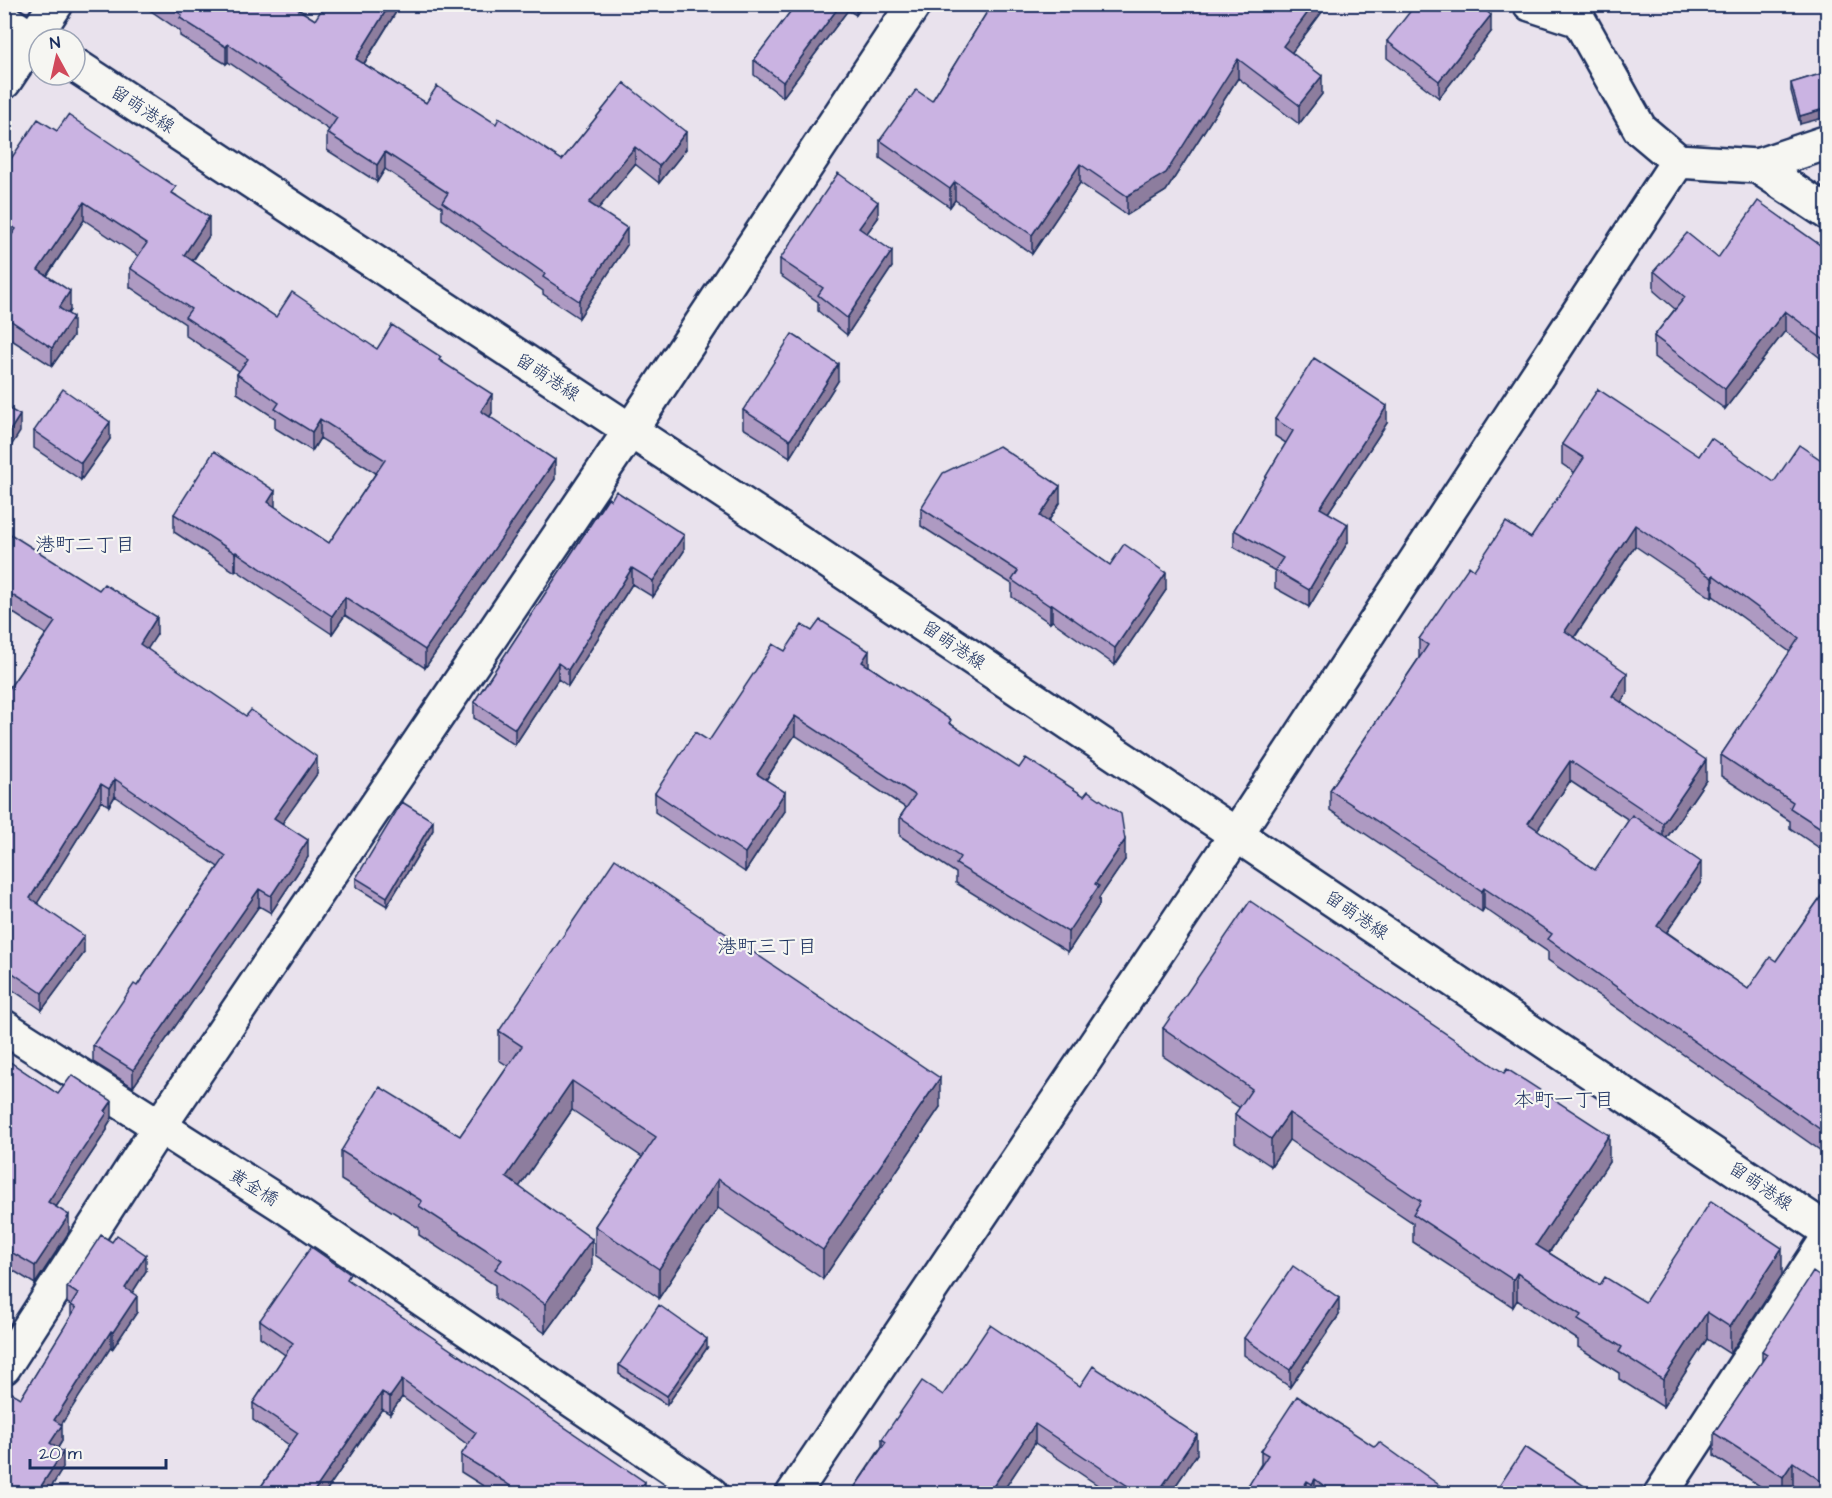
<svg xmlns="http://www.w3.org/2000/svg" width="1832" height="1498" font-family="'Architects Daughter','Klee One',sans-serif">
<rect width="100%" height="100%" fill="#e9e2ed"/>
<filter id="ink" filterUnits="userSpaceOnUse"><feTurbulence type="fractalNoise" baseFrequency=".0167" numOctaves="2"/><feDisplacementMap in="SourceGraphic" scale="12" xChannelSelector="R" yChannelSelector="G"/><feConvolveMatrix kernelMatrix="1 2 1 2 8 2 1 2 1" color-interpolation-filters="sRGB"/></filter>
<g filter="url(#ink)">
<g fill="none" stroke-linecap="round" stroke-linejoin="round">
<defs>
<path id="street" d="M1530 4 1579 20 1640 129 1678 161 1757 166 1828 142
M1757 166 1828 213
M1236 835 1678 161
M4 1367 159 1127 630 431 914 4
M1661 1494 1828 1238"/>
<path id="secondary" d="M4 82 56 4
M4 1027 289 1209 711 1494
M793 1494 1236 835"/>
<path id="primary" d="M4 20 39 43
M75 65 759 515 1828 1231"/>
</defs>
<!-- street casing -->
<use href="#street" stroke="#1b2f5e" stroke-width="38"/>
<!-- secondary casing -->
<use href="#secondary" stroke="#1b2f5e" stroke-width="38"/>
<!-- primary casing -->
<use href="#primary" stroke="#1b2f5e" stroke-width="38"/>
<!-- street -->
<use href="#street" stroke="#f6f6f2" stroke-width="33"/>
<!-- secondary -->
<use href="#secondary" stroke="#f6f6f2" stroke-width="33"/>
<!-- primary -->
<use href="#primary" stroke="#f6f6f2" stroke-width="33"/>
</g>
<!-- wall -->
<path fill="#ae9ac2" stroke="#1b2f5e" stroke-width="1.5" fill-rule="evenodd" d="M141 4H290L315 20 401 4 364 64 426 103 496 124 562 160 624 83 686 149 659 183 635 164 598 209 627 245 579 318 543 294V291L442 219V207L385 169 377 182 327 150V133L329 130 228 62 226 64 180 36V31Z
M796 4H864L856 15 848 10 783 97 754 75V60Z
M992 4H1328L1292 52 1322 94 1299 124 1238 78 1166 191 1127 215 1080 183 1032 254 955 200 950 207 880 158V140L932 101Z
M1491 32 1439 98 1387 58V41Z
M1827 72 1800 124 1791 91V83Z
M57 131 176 195 209 236 193 261 276 317 377 349 441 361 492 413 490 417 555 479 425 668 345 615 332 634 236 570 235 572 174 532V514L275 507 329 543 376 473 320 438 312 451 275 428V418L237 393V374L239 371 185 335V324L130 287V268L138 256 84 220 47 276 70 310 68 314 73 336 52 366 4 335V246L8 242 4 240V169Z
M878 218 867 233 892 267 847 335 818 311V302L780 275V259Z
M1827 250V363L1785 331 1725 409 1654 357V336L1675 309 1654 291V271L1718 258Z
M838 381 790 457 743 428V410Z
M1275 419 1387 423 1328 513 1348 542 1309 607 1275 588V571L1234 547V530L1286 443 1275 436Z
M34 431 110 439 81 480 34 448Z
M1562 444 1699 456 1774 482 1827 464V853L1790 828V821L1721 776V755L1790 652 1713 596 1712 598 1635 546 1575 637 1627 693 1621 702 1706 780 1666 839 1701 882 1667 932 1748 989 1776 961 1827 888V1155L1548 960V952L1484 908 1482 912 1330 810V790L1419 658V639L1474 570 1531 538 1575 473 1562 464ZM1570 781 1629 820 1595 870 1537 830Z
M608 498 684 551 653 597 632 584 568 686 558 679 515 745 474 718V702Z
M1060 503 1048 522 1110 565 1166 590 1115 665 1052 621 1050 623 1012 597V584L921 526V508Z
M4 530 157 634 147 649 317 774 282 823 308 857 271 913 259 906 133 1087 93 1062V1045L137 986 218 867 115 796 109 806 101 801 37 903 84 953 42 1010 4 984V688L8 690 46 634 4 607Z
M785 651 869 666 951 724 1125 860 1099 898V905L1068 952 956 883V873L900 836V817L906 808 795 735 766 780 785 811 745 872 655 812V793L709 741Z
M433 830 387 906 356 887V878Z
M1163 1028 1609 1162 1549 1253 1600 1285 1645 1302 1782 1275 1730 1354 1707 1339 1663 1407 1619 1379V1373L1578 1347V1340L1517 1300 1513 1307 1413 1242V1223L1289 1140 1271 1166 1235 1142V1114L1240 1108 1163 1056Z
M499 1031 940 1107 823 1279 718 1208 659 1298 595 1255V1226L642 1157 572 1110 519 1187 592 1268 545 1333 495 1298V1285L419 1235V1228L341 1180V1151L460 1136 508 1066 499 1060Z
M4 1058 58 1094 112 1118 107 1126V1130L56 1207 69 1232 35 1284 4 1265Z
M146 1271 132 1293 137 1312 113 1348 111 1347 61 1424 62 1441 58 1448 63 1468 47 1494H4L21 1398 71 1317V1305L67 1303V1287Z
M350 1282 645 1494H496L461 1472V1455L468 1445 402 1397 390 1414 382 1409 324 1494H256L289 1445 253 1420V1403L285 1355 260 1337V1320Z
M1827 1282V1494H1806L1793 1485 1788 1494H1772L1714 1456V1433L1762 1362V1351Z
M1339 1315 1290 1387 1244 1355V1338Z
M707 1348 667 1405 619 1374V1365Z
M1080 1386 1197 1454 1170 1494H1111L1035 1443 1001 1494H850L882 1446V1439L943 1395Z
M1375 1447 1449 1492 1458 1494H1243L1261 1464V1451Z"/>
<!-- shaded-wall -->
<path fill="#8d7d9e" stroke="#1b2f5e" stroke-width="1.5" d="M390 4H401L356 76V59Z
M841 4H848V10L783 97V82Z
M856 4H864L856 15Z
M1314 4H1328L1283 64V46Z
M1491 15V32L1439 98V81Z
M228 44V62L226 64V47Z
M1238 59V78L1166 191 1127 215V196Z
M1322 76V94L1299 124V105Z
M1827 108V117L1800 124V116Z
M686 132V149L659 183V166Z
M635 147V164L589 220V203Z
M385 152V169L377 182V165Z
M1080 164V183L1032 254V235Z
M955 182V200L950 207V189Z
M84 202V220L38 288V270Z
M878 202V218L859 244V228Z
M209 217V236L184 273V255Z
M627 228V245L579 318V301Z
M892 251V267L847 335V318Z
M70 291V310L59 326V308Z
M1785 311V331L1725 409V389Z
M73 317V336L52 366V348Z
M838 364V381L790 457V440Z
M492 394V413L481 430V411Z
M1387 406V423L1320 525V508Z
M20 415V432L4 457V440Z
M320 419V438L312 451V432Z
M110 422V439L81 480V463Z
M555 460V479L425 668V650Z
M1060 486V503L1040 534V516Z
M275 491V510L268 502Z
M1348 524V542L1309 607V590Z
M1635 525V546L1565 651V631Z
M684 535V551L653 597V581Z
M236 552V570L235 572V553Z
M632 568V584L568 686V670Z
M1166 573V590L1115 665V648Z
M1713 575V596L1712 598V578Z
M345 597V615L332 634V616Z
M1052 604V621L1050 623V606Z
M157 617V634L140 661V644Z
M869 651V670L862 662Z
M558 663V679L515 745V729Z
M1627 673V693L1612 716V696Z
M795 716V735L757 793V774Z
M317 757V774L274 835V818Z
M1706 760V780L1663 843V823Z
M1570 761V781L1528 844V823Z
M115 779V796L109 806V789Z
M101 784V801L30 915V898Z
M785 792V811L745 872V853Z
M433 821V830L387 906V897Z
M308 840V857L271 913V896Z
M1125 840V860L1099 898V905L1068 952V932L1095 884Z
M1701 862V882L1657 946V926Z
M1484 888V908L1482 912V891Z
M259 889V906L133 1087V1070Z
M84 936V953L42 1010V993Z
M940 1078V1107L823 1279V1250Z
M572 1081V1110L506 1206V1177Z
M112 1101V1118L107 1126V1130L48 1219V1202Z
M1289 1113V1140L1271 1166V1139Z
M1609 1135V1162L1536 1272V1245Z
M718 1179V1208L659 1298V1269Z
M69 1215V1232L35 1284V1266Z
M592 1239V1268L545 1333V1304Z
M1782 1248V1275L1730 1354V1327Z
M146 1255V1271L125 1304V1288Z
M1517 1273V1300L1513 1307V1280Z
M137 1296V1312L113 1348V1332Z
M1339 1298V1315L1290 1387V1370Z
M1707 1312V1339L1663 1407V1380Z
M111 1331V1347L54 1436V1420Z
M707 1339V1348L667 1405V1396Z
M402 1380V1397L390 1414V1397Z
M382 1392V1409L324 1494H314V1491Z
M1035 1424V1443L1001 1494H988Z
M62 1425V1441L50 1460V1443Z
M1197 1435V1454L1170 1494H1157Z
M63 1452V1468L47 1494H36Z
M1793 1462V1485L1788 1494H1783V1477Z
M1315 1479V1494H1312V1484Z
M1307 1481V1494H1299Z
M645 1482V1494H636Z"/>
<!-- building -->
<path fill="#cab3e2" stroke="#1b2f5e" stroke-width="1.5" d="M166 4H290L315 20 325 4H390L356 59 426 103 437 86 496 124 499 118 562 160 624 83 686 132 659 166 635 147 589 203 627 228 579 301 543 277 545 274 442 202 448 193 385 152 377 165 327 133 337 118 228 44 226 47 180 18 182 15Z
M796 4H841L783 82 754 60Z
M992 4H1314L1283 46 1322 76 1299 105 1238 59 1166 173 1127 196 1080 164 1032 235 955 182 950 189 880 140 916 90 932 101Z
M1416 4H1478L1491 15 1439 81 1387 41Z
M1827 72V108L1800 116 1791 83Z
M68 115 176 187 172 193 209 217 184 255 276 317 292 292 377 349 392 325 441 357 439 360 492 394 481 411 555 460 425 650 345 597 332 616 236 552 235 553 174 514 214 451 275 491 268 502 329 543 385 460 320 419 312 432 275 409 279 403 237 374 248 359 185 317 191 309 130 268 147 243 84 202 38 270 70 291 59 308 73 317 52 348 4 316V246L16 229 4 221V169L38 119 57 131Z
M838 173 878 202 859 228 892 251 847 318 818 295 823 288 780 259Z
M1758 201 1827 250V342L1785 311 1725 389 1654 336 1685 297 1654 271 1687 233 1718 258Z
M792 334 838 364 790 440 743 410Z
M1314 358 1387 406 1320 508 1348 524 1309 590 1275 570 1283 558 1234 530 1293 431 1275 419Z
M63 389 110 422 81 463 34 431Z
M1598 389 1699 456 1711 438 1774 482 1799 445 1827 464V832L1790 808 1793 802 1721 755 1799 638 1713 575 1712 578 1635 525 1565 631 1627 673 1612 696 1706 760 1663 823 1570 761 1528 823 1595 870 1632 815 1701 862 1657 926 1748 989 1770 957 1776 961 1827 888V1134L1548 939 1552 934 1484 888 1482 891 1330 790 1428 645 1419 639 1469 566 1474 570 1506 522 1531 538 1584 458 1562 444Z
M4 406 20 415 4 440Z
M999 446 1060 486 1040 516 1110 565 1124 544 1166 573 1115 648 1052 604 1050 606 1012 580 1018 571 921 508 943 473Z
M616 491 684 535 653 581 632 568 568 670 558 663 515 729 474 702 608 498 611 500Z
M4 530 99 590 104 584 157 617 140 644 246 716 251 710 317 757 274 818 308 840 271 896 259 889 133 1070 93 1045 134 984 137 986 226 856 115 779 109 789 101 784 30 898 84 936 42 993 4 967V688L8 690 55 622 4 590Z
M820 620 869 651 862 662 951 720 949 723 1019 768 1026 758 1084 796 1088 791 1121 814 1125 840 1095 884 1099 886 1068 932 956 864 960 857 900 817 915 795 795 716 757 774 785 792 745 853 655 793 695 732 709 741 773 644 785 651 802 625 812 631Z
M402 802 433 821 387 897 356 878Z
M615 859 940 1078 823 1250 718 1179 659 1269 595 1226 656 1137 572 1081 506 1177 592 1239 545 1304 495 1269 502 1260 419 1206 422 1201 341 1151 380 1087 460 1136 522 1046 499 1031Z
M1250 901 1504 1073 1507 1069 1609 1135 1536 1245 1600 1285 1605 1277 1645 1302 1711 1201 1782 1248 1730 1327 1707 1312 1663 1380 1619 1352 1622 1347 1578 1320 1581 1315 1517 1273 1513 1280 1413 1214 1421 1201 1289 1113 1271 1139 1235 1114 1252 1089 1163 1028Z
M4 1058 58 1094 72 1075 112 1101 105 1111 107 1113 48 1202 69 1215 35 1266 4 1248Z
M101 1235 112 1242 117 1235 146 1255 125 1288 137 1296 113 1332 111 1331 54 1420 62 1425 50 1443 63 1452 36 1494H4V1398L9 1391 21 1398 76 1308 71 1305 78 1294 67 1287Z
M311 1247 350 1274 347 1279 645 1482 636 1494H522L503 1481 461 1455 476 1433 402 1380 390 1397 382 1392 314 1491 318 1494H256L298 1433 253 1403 293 1343 260 1320Z
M1293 1266 1339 1298 1290 1370 1244 1338Z
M1813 1272 1827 1282V1485L1793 1462 1783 1477 1714 1433 1767 1354 1762 1351Z
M659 1305 707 1339 667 1396 619 1365Z
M990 1325 1080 1386 1093 1366 1197 1435 1157 1494H1140L1035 1424 988 1494H850L886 1442 882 1439 922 1381 943 1395Z
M1297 1396 1375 1447 1379 1442 1449 1492 1451 1489 1458 1494H1335L1315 1479 1312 1484 1307 1481 1299 1494H1243L1268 1455 1261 1451Z
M1525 1447 1589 1489 1586 1494H1494Z"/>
</g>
<g text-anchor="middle" stroke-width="4.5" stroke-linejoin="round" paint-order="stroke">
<!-- street labels -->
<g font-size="18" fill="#1b2f5e" stroke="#f6f6f2">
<text transform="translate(143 109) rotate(33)" y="6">留萌港線</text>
<text transform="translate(548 377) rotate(33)" y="6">留萌港線</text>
<text transform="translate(954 645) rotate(34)" y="6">留萌港線</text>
<text transform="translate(1357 915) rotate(34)" y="6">留萌港線</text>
<text transform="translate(1761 1186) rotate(34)" y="6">留萌港線</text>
<text transform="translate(254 1187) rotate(32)" y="6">黄金橋</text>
</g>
<!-- neighbourhood labels -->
<g font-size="20" fill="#1b2f5e" stroke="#f6f6f2">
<text x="85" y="551">港町二丁目</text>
<text x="767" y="953">港町三丁目</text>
<text x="1564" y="1106">本町一丁目</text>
</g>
</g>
<!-- margin -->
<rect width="1832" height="1498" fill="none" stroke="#f6f6f2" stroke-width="24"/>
<rect x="12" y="12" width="1808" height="1474" fill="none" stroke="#1b2f5e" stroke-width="2" filter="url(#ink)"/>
<!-- north arrow -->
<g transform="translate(57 57) rotate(352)"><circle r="28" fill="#f6f6f2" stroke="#9ea6b7" stroke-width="1.5"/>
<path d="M0-4.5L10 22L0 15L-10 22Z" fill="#d1495b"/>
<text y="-9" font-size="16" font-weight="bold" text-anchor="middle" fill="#1b2f5e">N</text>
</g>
<!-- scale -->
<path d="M30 1459v9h136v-9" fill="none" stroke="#1b2f5e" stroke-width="3"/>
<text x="39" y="1459" font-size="18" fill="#1b2f5e" stroke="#f6f6f2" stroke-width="4.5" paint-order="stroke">20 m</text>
</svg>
